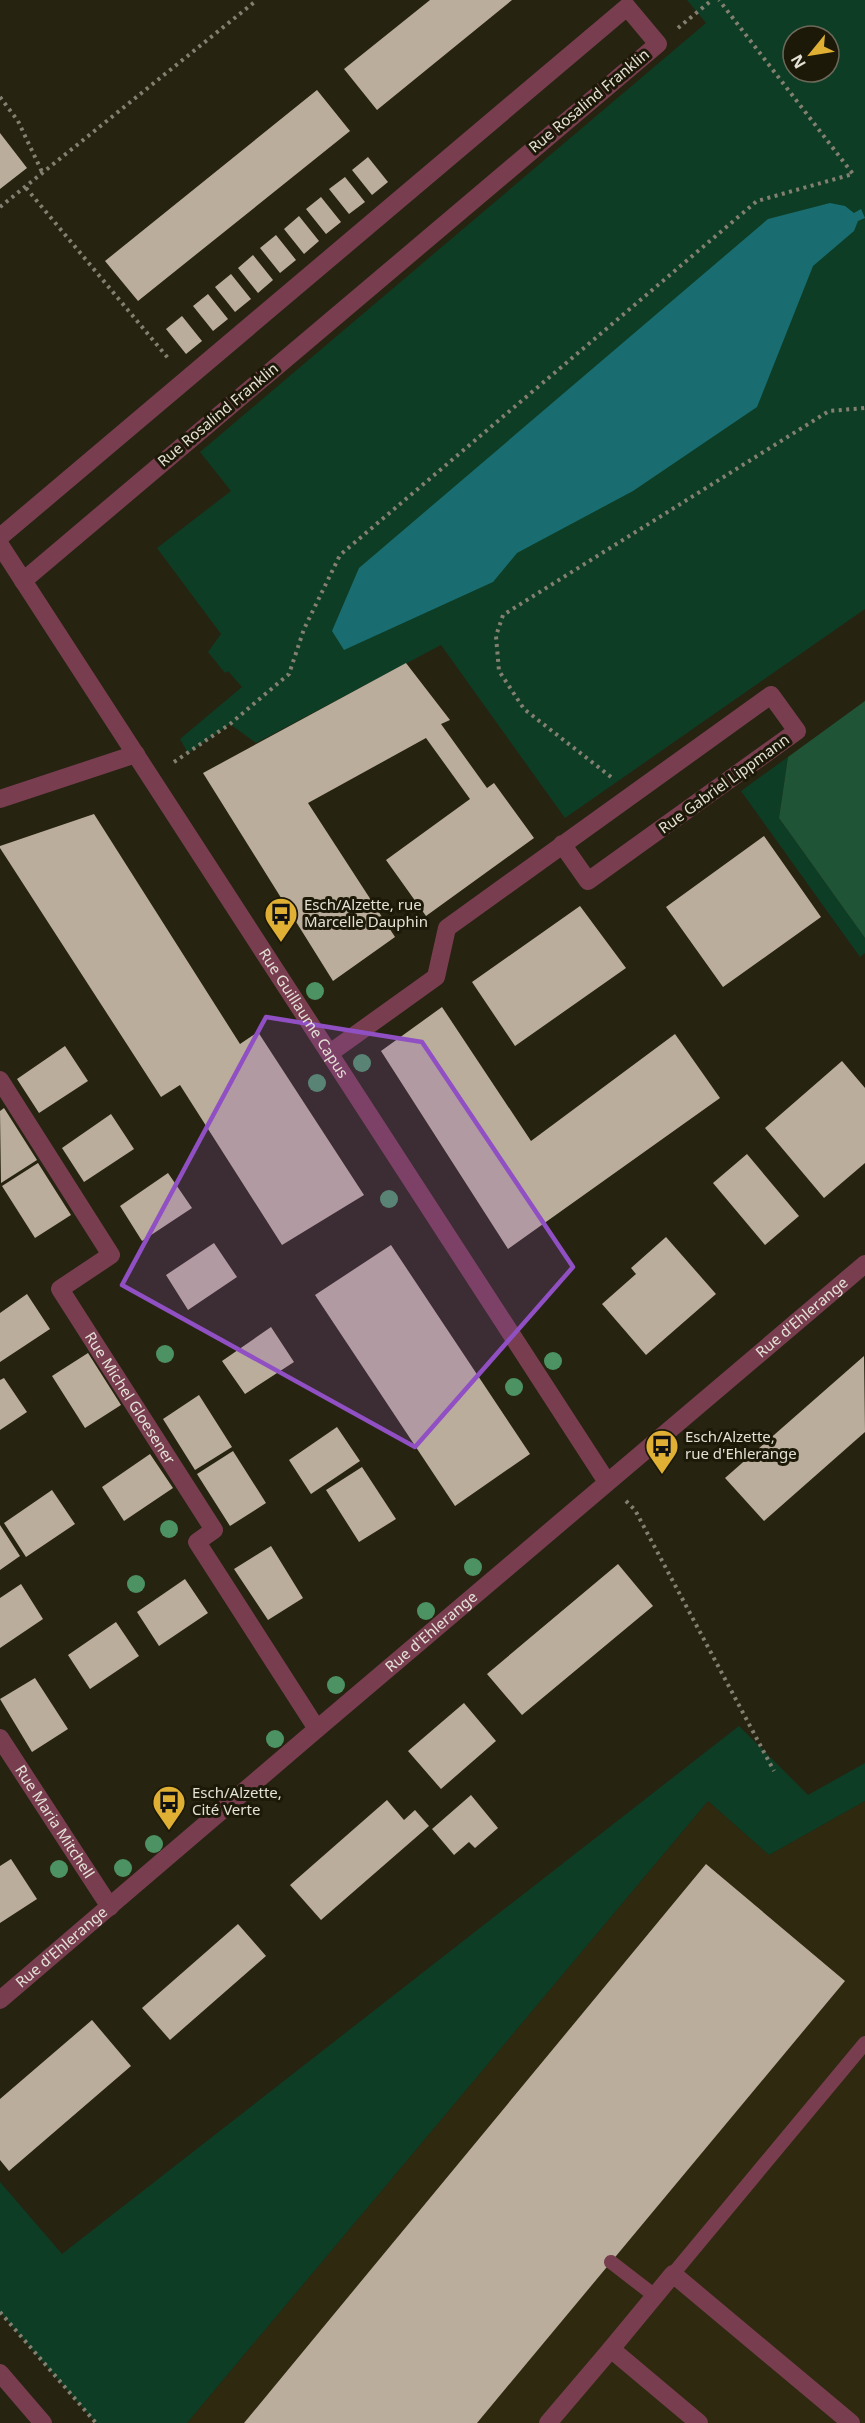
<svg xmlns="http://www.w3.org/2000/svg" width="865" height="2423" font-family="'Noto Sans',sans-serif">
<rect width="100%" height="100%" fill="#272311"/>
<!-- built -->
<path fill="#2f2910" d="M708 1801 769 1855 865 1801V2423H187Z"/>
<!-- green -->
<path fill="#0e3d25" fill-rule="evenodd" d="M687 0H865V609L565 818 441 645 256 743 230 724 188 753 180 739 242 687 228 671 225 673 208 652 221 634 157 548 231 491 200 452 706 23ZM793 36H829V72H793Z
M788 757 779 818 865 938V953L860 957 741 791Z
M739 1726 808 1795 865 1763V1801L769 1855 708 1801 187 2423H96L0 2312V2182L62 2254Z"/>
<!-- forest -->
<path fill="#205437" d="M865 701V938L779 818 788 757Z"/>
<!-- water -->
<path fill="#196c6f" d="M830 203 845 206 854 213 861 209 865 218 858 221 854 231 813 266 757 407 633 491 517 553 493 582 344 650 332 631 359 568 768 219Z"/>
<!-- building -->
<path fill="#bbad9b" d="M430 0H512L377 110 344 69Z
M317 90 350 131 138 301 105 261Z
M0 133 27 168 0 189Z
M368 157 388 182 372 195 352 170Z
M345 177 365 202 349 214 329 189Z
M321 197 341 222 326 234 306 209Z
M299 216 319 241 304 254 284 229Z
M276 235 296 260 280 273 260 248Z
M253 255 273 280 258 293 238 268Z
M231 274 251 299 235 312 215 287Z
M208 294 228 319 213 331 193 306Z
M182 316 202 341 186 354 166 329Z
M406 663 450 720 441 724 487 788 494 783 534 838 426 916 386 860 470 799 426 738 308 803 395 937 333 981 203 773Z
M94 814 240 1044 258 1032 364 1195 282 1245 180 1085 161 1097 0 848V846Z
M764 836 821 917 723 987 666 907Z
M580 906 626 968 515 1046 472 982Z
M442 1007 531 1141 675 1034 720 1098 508 1249 381 1051Z
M65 1046 88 1081 39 1113 17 1079Z
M842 1061 865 1088V1163L824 1198 765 1128Z
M4 1108 37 1160 1 1183 0 1111Z
M111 1114 134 1149 84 1182 62 1148Z
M747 1154 799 1216 765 1245 713 1183Z
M38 1163 71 1215 35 1238 2 1186Z
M168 1173 192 1208 142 1241 120 1206Z
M666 1237 716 1294 646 1355 602 1304 636 1274 631 1268Z
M214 1243 237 1277 188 1310 166 1275Z
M391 1245 530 1454 455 1506 315 1295Z
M27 1294 50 1329 0 1362V1313Z
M271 1327 294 1362 245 1394 222 1361Z
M88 1353 121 1405 85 1428 52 1376Z
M864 1356 865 1432 764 1521 725 1478Z
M4 1378 27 1412 0 1430V1380Z
M199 1395 232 1447 195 1470 163 1419Z
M337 1427 360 1461 311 1494 289 1460Z
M233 1451 266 1503 230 1526 197 1474Z
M150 1454 173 1488 124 1521 102 1487Z
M362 1467 396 1519 359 1542 326 1490Z
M52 1490 75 1524 26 1557 4 1523Z
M0 1525 20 1556 0 1570Z
M271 1546 303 1598 268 1620 234 1569Z
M618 1564 653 1606 522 1715 487 1674Z
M185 1579 208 1613 159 1646 137 1612Z
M21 1584 43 1619 0 1648V1598Z
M116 1622 139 1656 90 1689 68 1655Z
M35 1678 68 1729 32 1752 0 1699Z
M464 1703 496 1741 441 1789 408 1751Z
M471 1795 498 1828 475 1848 469 1842 454 1855 432 1829Z
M387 1800 404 1820 415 1810 429 1826 321 1920 290 1885Z
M11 1859 37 1899 0 1923V1866Z
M706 1864 845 1981 477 2423H244Z
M238 1924 266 1956 170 2040 142 2008Z
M92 2020 131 2066 9 2171 0 2160V2099Z"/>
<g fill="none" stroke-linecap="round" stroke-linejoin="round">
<!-- path -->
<path stroke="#838071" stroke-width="4" stroke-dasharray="3 4.5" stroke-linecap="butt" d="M678 28 712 0
M0 97 18 121 43 174
M26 188 168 358
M0 207 257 0
M174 762 230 724 289 674 304 629 340 555 757 201 853 174 719 0
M611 777 524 709 499 671 496 636 503 615 829 411 865 408
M626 1501 635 1510 774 1771
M0 2312 96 2423"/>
<!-- service -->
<path stroke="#783e50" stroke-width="14" d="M611 2262 655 2296
M673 2274 865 2043"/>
<!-- minor -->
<g stroke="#783e50" stroke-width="18">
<path d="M0 537 627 7 658 44 23 581"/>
<path id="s1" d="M0 545 607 1482"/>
<path d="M0 799 136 754"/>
<path d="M330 1053 436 977 447 928 771 695 797 731 588 881 562 844"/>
<path id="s2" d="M0 1080 111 1255 60 1289 214 1530 197 1542 317 1729"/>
<path id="s3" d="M0 1738 110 1907"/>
<path id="s4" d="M0 2000 317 1729 865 1264"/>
<path d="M611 2349 673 2274 851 2423"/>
<path d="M548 2423 611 2349 699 2423"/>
</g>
<!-- tertiary -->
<path stroke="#783e50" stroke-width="18" d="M0 2373 43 2423"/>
</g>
<!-- trees -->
<g fill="#4c9262">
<circle cx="315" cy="991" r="9"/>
<circle cx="362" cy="1063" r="9"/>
<circle cx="317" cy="1083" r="9"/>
<circle cx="389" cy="1199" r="9"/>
<circle cx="165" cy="1354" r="9"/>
<circle cx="553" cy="1361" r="9"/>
<circle cx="514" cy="1387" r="9"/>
<circle cx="169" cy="1529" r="9"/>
<circle cx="473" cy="1567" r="9"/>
<circle cx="136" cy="1584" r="9"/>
<circle cx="426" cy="1611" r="9"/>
<circle cx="336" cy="1685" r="9"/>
<circle cx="275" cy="1739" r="9"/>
<circle cx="154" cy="1844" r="9"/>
<circle cx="123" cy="1868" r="9"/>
<circle cx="59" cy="1869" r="9"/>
</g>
<!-- marked area -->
<path fill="#9050c4" fill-opacity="0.2" stroke="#9050c4" stroke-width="4.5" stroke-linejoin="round" d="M266 1017 422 1042 573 1267 415 1447 122 1285Z"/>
<!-- icons -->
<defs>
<symbol id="bus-pin" viewBox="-11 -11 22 30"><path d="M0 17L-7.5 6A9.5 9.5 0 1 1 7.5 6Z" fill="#e0b034" stroke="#1d1908"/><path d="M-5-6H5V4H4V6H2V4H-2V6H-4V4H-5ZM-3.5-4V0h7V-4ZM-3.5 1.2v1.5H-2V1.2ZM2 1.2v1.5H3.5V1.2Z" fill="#111"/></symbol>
</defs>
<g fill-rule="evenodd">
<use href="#bus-pin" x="262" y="895" width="38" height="52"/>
<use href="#bus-pin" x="643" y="1427" width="38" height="52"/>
<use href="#bus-pin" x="150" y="1783" width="38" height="52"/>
</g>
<g text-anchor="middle" stroke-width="6" stroke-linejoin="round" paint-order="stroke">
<!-- street labels -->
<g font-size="15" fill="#e4e1d6" stroke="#1d1908">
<text transform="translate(589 101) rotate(-40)" y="5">Rue Rosalind Franklin</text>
<text transform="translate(218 415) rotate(-40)" y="5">Rue Rosalind Franklin</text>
<text transform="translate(724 784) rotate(-36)" y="5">Rue Gabriel Lippmann</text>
<text dy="5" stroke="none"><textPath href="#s1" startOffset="558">Rue Guillaume Capus</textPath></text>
<text dy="5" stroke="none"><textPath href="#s4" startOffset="1053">Rue d'Ehlerange</textPath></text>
<text dy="5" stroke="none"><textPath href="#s2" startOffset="398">Rue Michel Gloesener</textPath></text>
<text dy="5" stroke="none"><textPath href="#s4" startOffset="567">Rue d'Ehlerange</textPath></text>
<text dy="5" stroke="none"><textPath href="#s3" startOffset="100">Rue Maria Mitchell</textPath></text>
<text dy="5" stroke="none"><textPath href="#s4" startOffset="81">Rue d'Ehlerange</textPath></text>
</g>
<!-- poi labels -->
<g font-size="15" fill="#e4e1d6" stroke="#1d1908" text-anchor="start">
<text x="304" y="910">Esch/Alzette, rue<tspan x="304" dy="17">Marcelle Dauphin</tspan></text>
<text x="685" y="1442">Esch/Alzette,<tspan x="685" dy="17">rue d'Ehlerange</tspan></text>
<text x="192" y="1798">Esch/Alzette,<tspan x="192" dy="17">Cité Verte</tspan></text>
</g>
</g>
<!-- north arrow -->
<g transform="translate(811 54) rotate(240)"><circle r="28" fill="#1d1908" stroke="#6d695a" stroke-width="1.5"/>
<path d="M0-4.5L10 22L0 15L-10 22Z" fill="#e0b034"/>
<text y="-9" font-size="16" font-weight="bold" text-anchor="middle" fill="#e4e1d6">N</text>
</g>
</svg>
